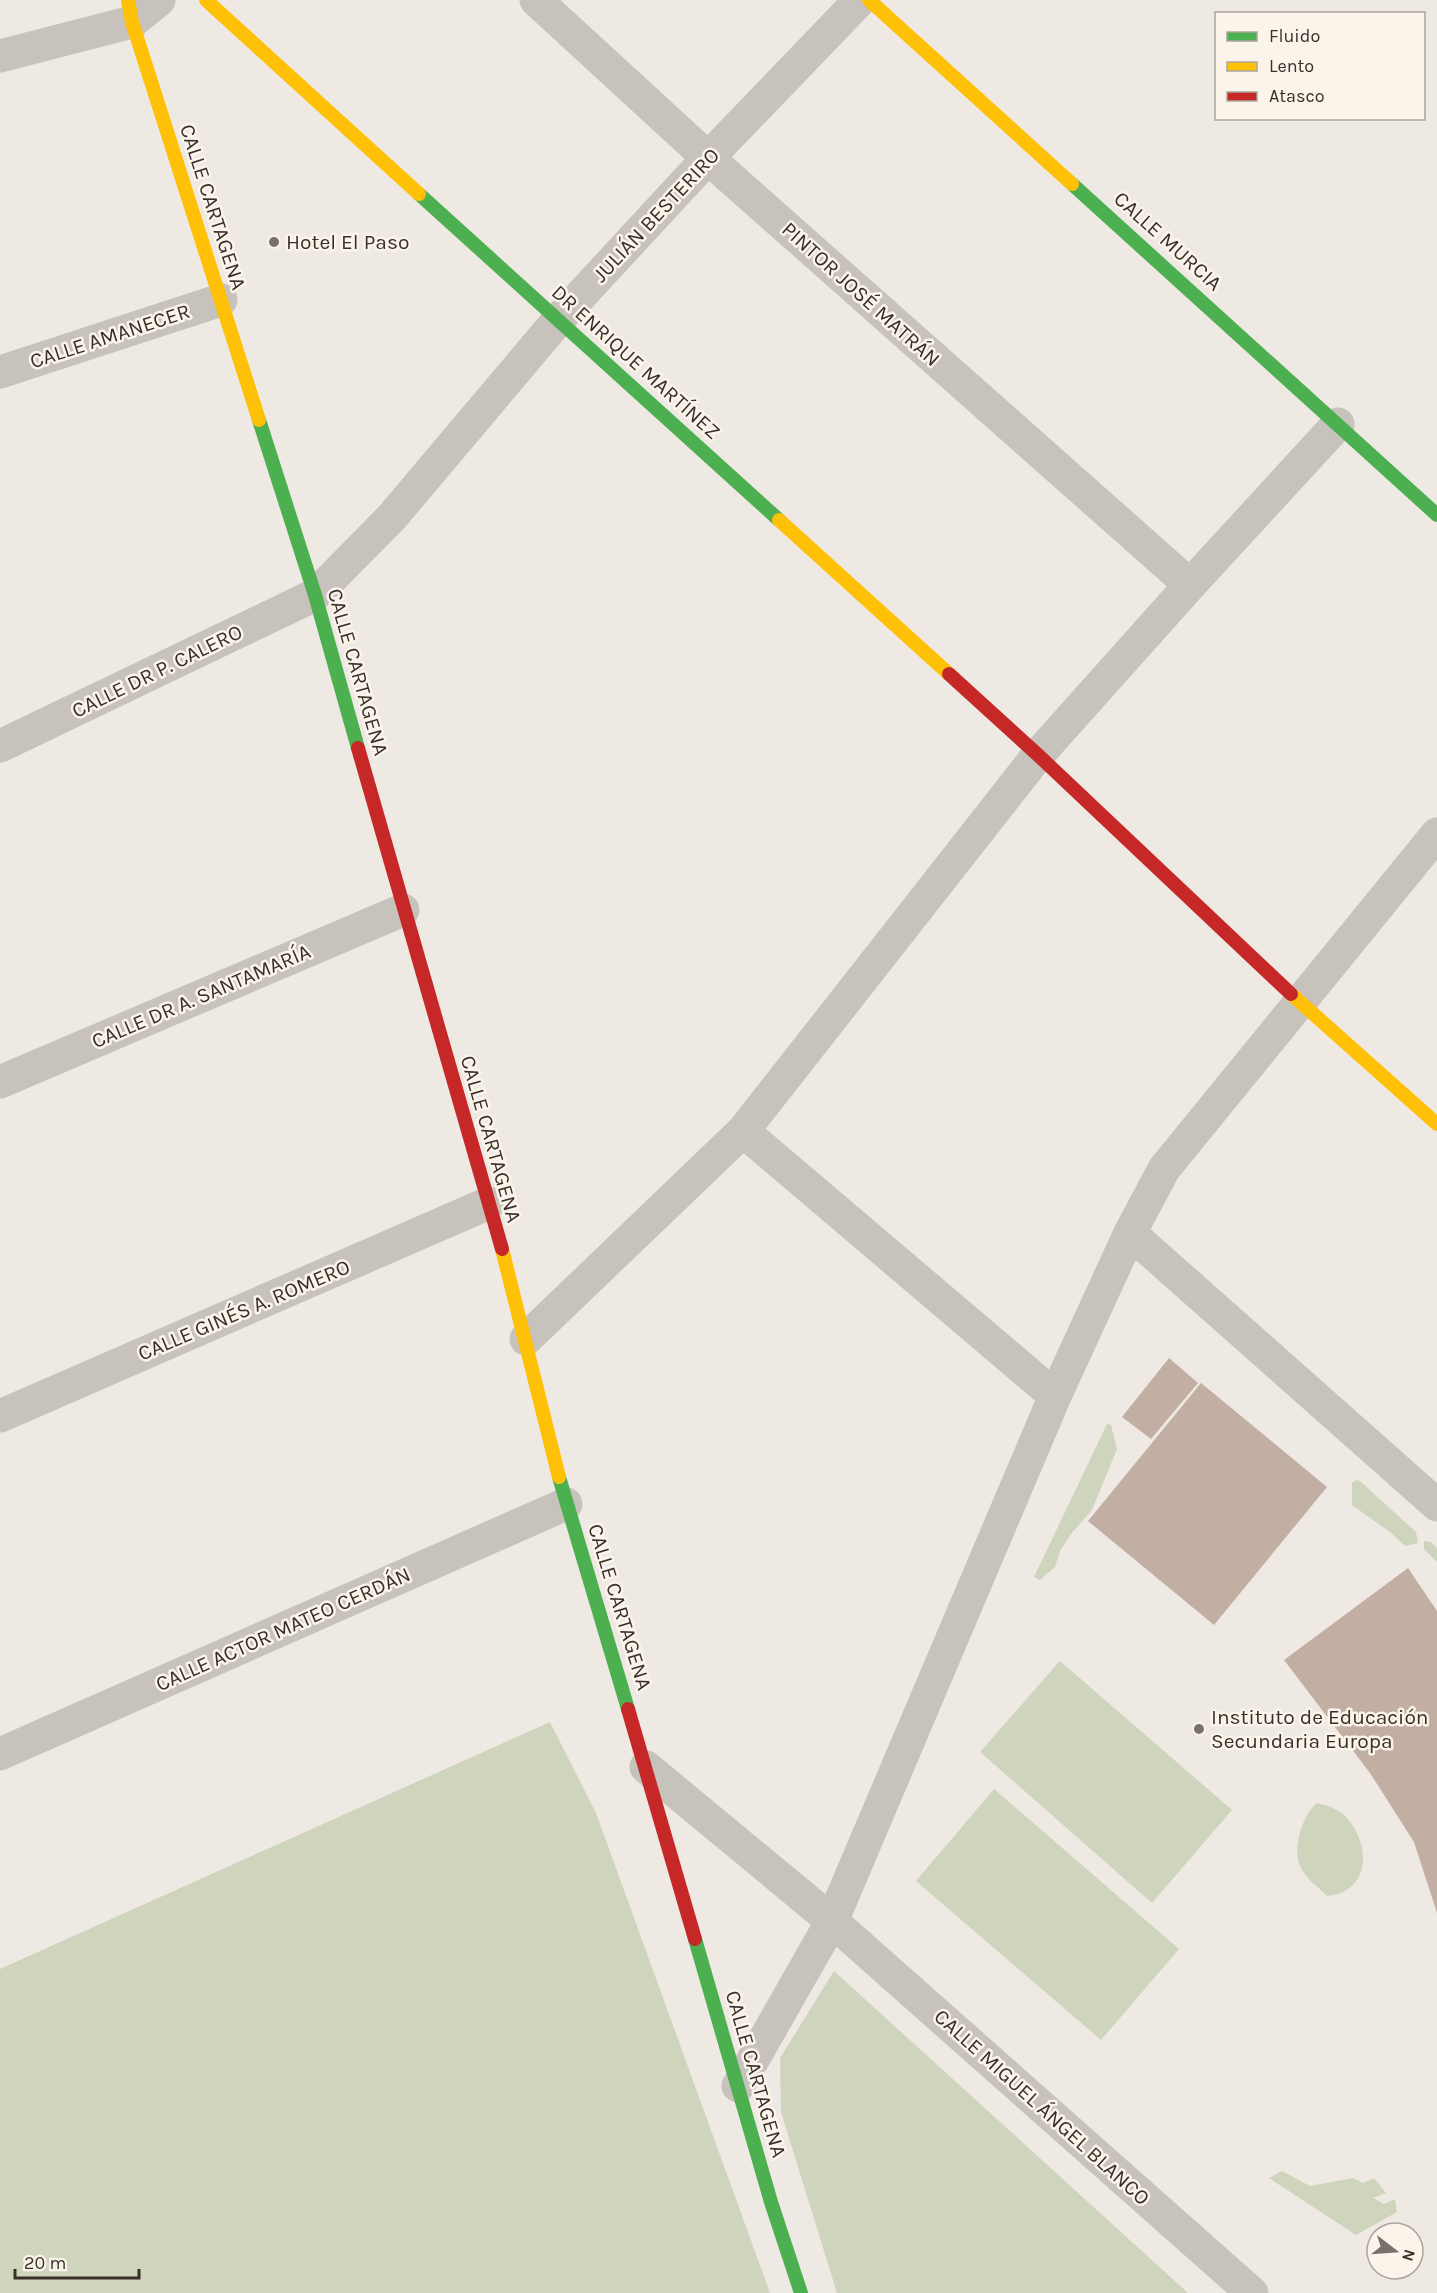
<svg xmlns="http://www.w3.org/2000/svg" width="1437" height="2293" font-family="Karla,sans-serif">
<rect width="100%" height="100%" fill="#eee9e3"/>
<!-- green -->
<path fill="#cfd4bd" d="M1107 1424 1111 1425 1117 1449 1092 1510 1071 1534 1060 1551 1055 1567 1040 1580 1034 1577Z
M1356 1480 1360 1481 1416 1532 1418 1543 1405 1546 1390 1532 1352 1505V1483Z
M1424 1541 1431 1542 1437 1548V1562L1424 1549Z
M1060 1661 1232 1810 1152 1903 980 1752Z
M550 1722 596 1813 770 2293H0V1969Z
M994 1789 1179 1949 1101 2040 916 1881Z
M1317 1803C1326 1805 1336 1808 1343 1814 1371 1840 1373 1892 1327 1896 1317 1886 1304 1877 1299 1864 1293 1846 1303 1814 1317 1803Z
M834 1971 1188 2293H837L781 2112 780 2058Z
M1282 2171 1310 2186 1353 2178 1363 2183 1374 2178 1386 2193 1373 2198 1384 2204 1395 2199 1397 2212 1356 2235 1269 2178Z"/>
<!-- building -->
<path fill="#c3aea4" d="M1169 1358 1198 1383 1151 1439 1122 1417Z
M1201 1383 1327 1487 1214 1625 1088 1521Z
M1408 1568 1437 1611V1913L1414 1842 1370 1773 1284 1660Z"/>
<g fill="none" stroke-linecap="round" stroke-linejoin="round">
<!-- street -->
<path stroke="#c8c2bc" stroke-width="33" d="M536 0 708 158 1190 585
M0 56 132 22 159 0
M0 372 221 300
M0 746 315 595 392 517 559 319 708 158 860 0
M0 1082 403 910
M743 1131 1055 1396
M1130 1233 1437 1505
M526 1339 743 1131 1038 755 1190 585 1338 424
M0 1416 489 1203
M0 1754 566 1504
M646 1767 832 1921 1252 2293
M738 2086 832 1921 1055 1396 1130 1233 1164 1169 1437 834"/>
<!-- fast -->
<path stroke="#4caf50" stroke-width="14" d="M1072 184 1437 515
M419 194 779 520
M259 420 315 595 358 748
M559 1477 628 1709
M695 1939 771 2202 801 2293"/>
<!-- slow -->
<path stroke="#ffc107" stroke-width="14" d="M128 0 132 22 259 420
M206 0 419 194
M869 0 1072 184
M779 520 949 674
M1291 994 1437 1124
M502 1249 559 1477"/>
<!-- jam -->
<path stroke="#c62828" stroke-width="14" d="M949 674 1038 755 1291 994
M358 748 502 1249
M628 1709 695 1939"/>
</g>
<!-- markers -->
<g fill="#78706a" stroke="#fbf4eb" stroke-width="2">
<circle cx="274" cy="242" r="6"/>
<circle cx="1199" cy="1729" r="6"/>
</g>
<g text-anchor="middle" stroke-width="5" stroke-linejoin="round" paint-order="stroke">
<!-- street labels -->
<g font-size="21" fill="#392f29" stroke="#fbf4eb">
<text transform="translate(213 207) rotate(72)" y="7">CALLE CARTAGENA</text>
<text transform="translate(656 215) rotate(-47)" y="7">JULIÁN BESTERIRO</text>
<text transform="translate(1168 241) rotate(42)" y="7">CALLE MURCIA</text>
<text transform="translate(861 294) rotate(42)" y="7">PINTOR JOSÉ MATRÁN</text>
<text transform="translate(110 336) rotate(-18)" y="7">CALLE AMANECER</text>
<text transform="translate(636 362) rotate(42)" y="7">DR ENRIQUE MARTÍNEZ</text>
<text transform="translate(157 671) rotate(-26)" y="7">CALLE DR P. CALERO</text>
<text transform="translate(358 672) rotate(74)" y="7">CALLE CARTAGENA</text>
<text transform="translate(201 996) rotate(-23)" y="7">CALLE DR A. SANTAMARÍA</text>
<text transform="translate(491 1139) rotate(74)" y="7">CALLE CARTAGENA</text>
<text transform="translate(244 1310) rotate(-23)" y="7">CALLE GINÉS A. ROMERO</text>
<text transform="translate(620 1607) rotate(73)" y="7">CALLE CARTAGENA</text>
<text transform="translate(283 1629) rotate(-24)" y="7">CALLE ACTOR MATEO CERDÁN</text>
<text transform="translate(756 2074) rotate(74)" y="7">CALLE CARTAGENA</text>
<text transform="translate(1042 2107) rotate(42)" y="7">CALLE MIGUEL ÁNGEL BLANCO</text>
</g>
<!-- poi labels -->
<g font-size="21" fill="#392f29" stroke="#fbf4eb" text-anchor="start">
<text x="286" y="249">Hotel El Paso</text>
<text x="1211" y="1724">Instituto de Educación<tspan x="1211" dy="24">Secundaria Europa</tspan></text>
</g>
</g>
<!-- legend -->
<rect x="1215" y="12" width="210" height="108" fill="#fbf4eb" stroke="#ada59d" stroke-width="1.5"/>
<rect x="1227" y="32" width="30" height="9" fill="#4caf50" stroke="#ada59d" stroke-width="1.5"/>
<text x="1269" y="42" font-size="18" fill="#392f29">Fluido</text>
<rect x="1227" y="62" width="30" height="9" fill="#ffc107" stroke="#ada59d" stroke-width="1.5"/>
<text x="1269" y="72" font-size="18" fill="#392f29">Lento</text>
<rect x="1227" y="92" width="30" height="9" fill="#c62828" stroke="#ada59d" stroke-width="1.5"/>
<text x="1269" y="102" font-size="18" fill="#392f29">Atasco</text>
<!-- north arrow -->
<g transform="translate(1395 2251) rotate(107)"><circle r="28" fill="#fbf4eb" stroke="#ada59d" stroke-width="1.5"/>
<path d="M0-4.5L10 22L0 15L-10 22Z" fill="#78706a"/>
<text y="-9" font-size="16" font-weight="bold" text-anchor="middle" fill="#392f29">N</text>
</g>
<!-- scale -->
<path d="M15 2269v9h124v-9" fill="none" stroke="#392f29" stroke-width="3"/>
<text x="24" y="2269" font-size="18" fill="#392f29" stroke="#fbf4eb" stroke-width="4.5" paint-order="stroke">20 m</text>
</svg>
